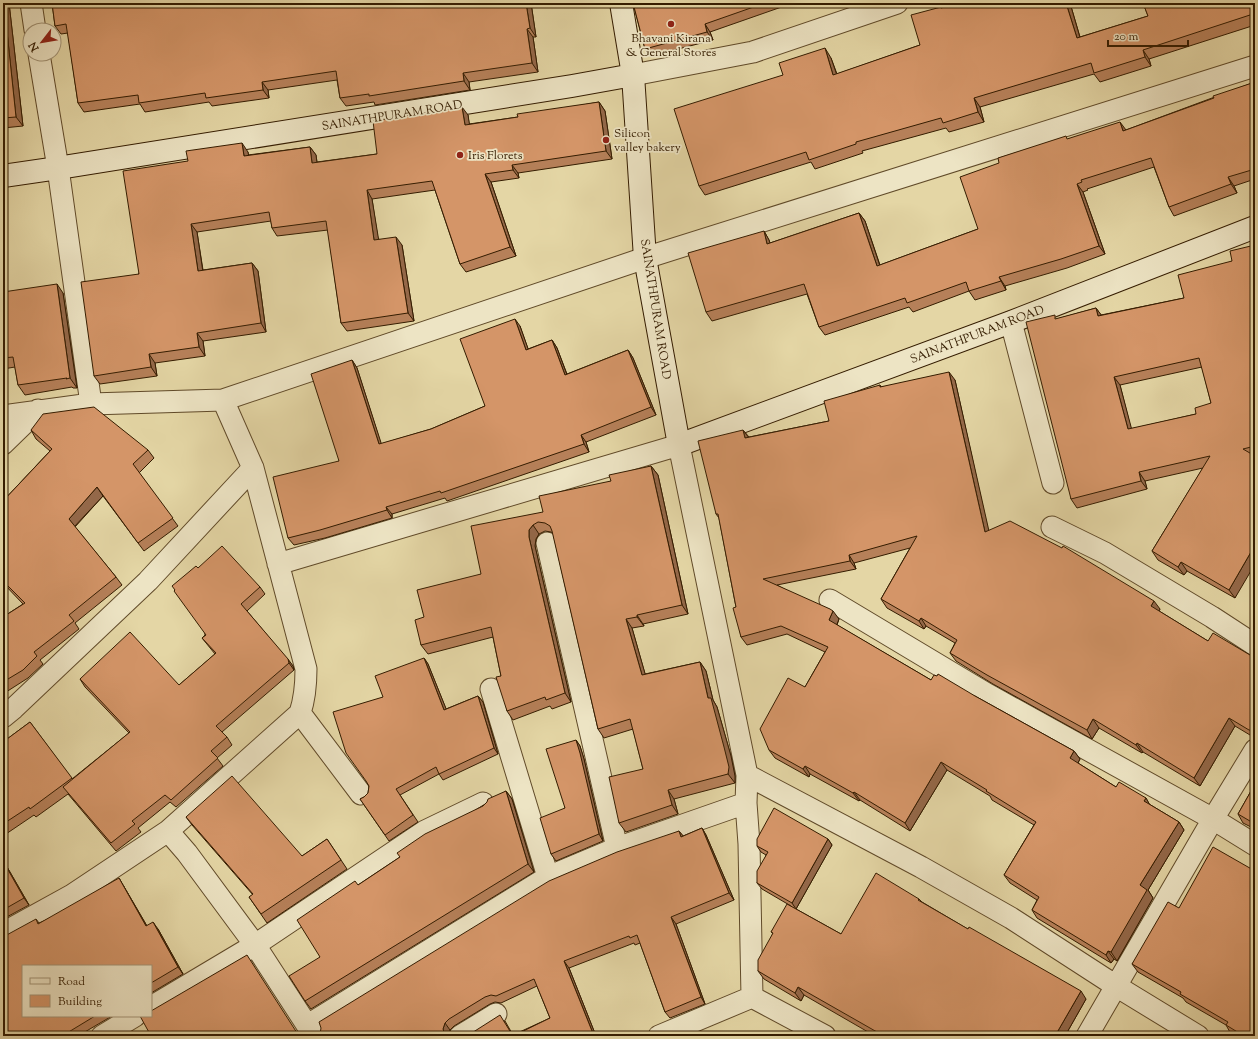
<svg xmlns="http://www.w3.org/2000/svg" width="1258" height="1039" font-family="'Sorts Mill Goudy',serif">
<rect width="100%" height="100%" fill="#e4d6a5"/>
<filter id="stains"><feTurbulence type="fractalNoise" baseFrequency=".005" numOctaves="4"/><feColorMatrix values="0 0 0 0 .2 0 0 0 0 .09 0 0 0 0 .02 0 0 0 .5 -.17"/></filter>
<radialGradient id="worn" r=".72"><stop offset=".6" stop-color="#630" stop-opacity="0"/><stop offset="1" stop-color="#630" stop-opacity=".3"/></radialGradient>
<g fill="none" stroke-linecap="round" stroke-linejoin="round">
<defs>
<path id="street" d="M31 3 35 30
M39 54 58 168 91 404
M633 75 753 52 897 3
M1011 322 1053 483
M3 416 91 404 223 400 645 258 1255 66
M3 444 38 410
M1052 527 1105 553 1212 617 1255 645
M547 543 617 848
M278 564 679 445 747 775 746 803 749 844 752 997
M830 600 987 694 1213 819 1255 845
M491 689 548 877
M300 713 361 794
M3 717 14 708 148 581 253 468
M747 775 921 867 1011 918 1116 986 1198 1036
M168 831 187 853 255 945 314 1036
M3 933 72 895 168 831 300 713C305 698 306 684 306 669L253 468 223 400
M752 997 825 1036
M151 1007 255 945 425 831 483 803
M308 1025 548 877 617 848 746 803
M102 1036 135 1016
M460 1036 496 1014
M659 1036 752 997
M1087 1036 1213 819 1255 750"/>
<path id="secondary" d="M621 3 633 75
M3 176 58 168 572 86 633 75 645 258 679 445 1011 322 1255 227"/>
</defs>
<!-- street casing -->
<use href="#street" stroke="#604a29" stroke-width="23"/>
<!-- secondary casing -->
<use href="#secondary" stroke="#341c00" stroke-width="24"/>
<!-- street -->
<use href="#street" stroke="#ede4c4" stroke-width="21"/>
<!-- secondary -->
<use href="#secondary" stroke="#ede4c4" stroke-width="22"/>
</g>
<!-- wall -->
<path fill="#b68059" stroke="#341c00" fill-rule="evenodd" d="M3 3H9L23 126 3 128Z
M52 3H531L536 37H533L538 72 469 82 470 90 375 105 374 102 346 106 340 98 337 80 268 90 269 98 212 106 209 102 145 112 140 104 84 112 78 103 68 33 61 34 55 26Z
M633 3H793L710 32 713 40 651 56 645 49Z
M958 3H1070L1080 37 1148 16 1143 3H1253L1255 10V25L1149 59 1151 66 1100 82 1094 74 980 107 984 122 949 132 946 128 862 151 863 153 815 169 811 162 705 195 699 186 783 75 831 58 837 74 920 45 942 8Z
M1255 82V179L1234 186 1237 193 1174 216 1169 207 1154 167 1087 189 1088 190 1083 192 1105 254 1067 268 1005 286 1006 290 975 300 969 291 913 312 909 307 825 335 819 327 807 294 712 321 706 312 764 231 769 240 770 243 859 213 865 221 880 265 978 229 1068 139 1126 130Z
M599 102 605 111 612 159 518 173 519 178 491 182 516 256 466 272 460 264 435 190 372 199 378 239 402 245 414 321 347 331 341 323 328 230 277 236 272 228 271 221 197 232 203 270 252 263 258 271 266 332 203 341 205 356 155 363 157 376 100 384 94 376 188 161 248 152V155L310 147 316 155 317 162 377 154 468 115 469 124 518 117Z
M1255 245V456L1235 598 1187 571 1184 575 1158 560 1152 551 1203 468 1145 481 1147 489 1077 508 1071 499 1057 319 1096 308 1101 315 1184 298 1232 261ZM1202 367 1211 403 1196 414 1131 429 1120 385Z
M3 292 63 293 77 388H73L72 387 25 395 18 385 15 367 3 369Z
M520 326 528 349 552 340 557 348 567 374 628 350 633 358 656 415 586 442 589 452 447 501 445 498 392 514V518L325 538 294 545 288 538 339 461 352 360 357 368 381 444 431 429 485 406Z
M955 380 988 530 1160 609 1159 611 1208 641 1255 658V738L1235 726 1200 786 1143 752 1142 753 1099 728 1092 739 993 684 956 661 950 653 955 643 926 626 924 629 887 608 881 599 910 548 854 563 856 569 777 585 839 619 837 625 931 680 975 696 1074 751 1080 759 1078 763 1116 787 1146 798 1149 804 1179 822 1184 830 1148 890 1153 898 1117 961 1114 959 1111 963 1037 918 1032 910 1037 900 1010 883 1004 875 1034 825 992 800 990 796 947 770 910 831 860 800 859 801 810 774 809 777 775 758 769 750 825 652 787 634 747 645 741 637 736 607 719 518 716 514 743 430 749 437 829 421 880 385 881 387Z
M31 430 148 450 154 458 139 473 178 526 144 551 103 496 75 527 116 577 122 585 75 623 79 629 40 660 43 664 28 678 3 694V617L23 604 3 583V501L50 451 36 439Z
M651 466 658 475 688 614 643 624 644 626 632 628 645 674 700 662 706 671 713 700 717 707 731 756 735 776V783L674 799 678 814 626 832 619 823 643 769 633 729 604 738 598 729 553 533 551 532 545 531 539 534 536 539 535 546 571 702 552 709 550 706 513 720 507 711 501 676 493 637 428 654 421 645 424 617 481 574 543 512 611 481Z
M198 568 260 587 265 594 247 611 293 666 294 670 222 732 227 737 232 745 217 758 223 766 176 807 170 802 138 828 141 832 116 851 68 794 36 817 34 815 3 836V742L30 722 72 779 129 733 85 687 80 679 179 685 215 654 202 638 205 635Z
M424 658 428 664 446 709 478 696 483 702 498 754 443 780 439 774 400 795 418 822 389 841 360 799 364 797 368 793 369 786 367 782 383 697Z
M576 740 580 746 584 759 603 841 556 861 551 854 565 808Z
M1255 784V829L1243 823 1238 814Z
M506 791 512 799 534 872 311 1009 305 1001 320 957 358 885 400 857Z
M186 817 302 856 327 839 347 869 267 923 249 897 253 895 192 825Z
M702 828 706 835 734 900 676 924 705 1004 670 1018 665 1012 640 943 635 945 634 943 569 968 596 1036H467L505 1021 513 1035 550 1018 537 986 501 1003 495 1002 490 1004 454 1026 450 1030 448 1036H319L679 831 683 836Z
M828 839 832 845 796 909 841 934 919 899 922 902 1086 999 1065 1036H875L804 995 801 1001 764 979 758 971 773 933 771 932 791 906 762 889 757 883 766 855 761 852 757 846Z
M3 860 29 905 3 919Z
M123 885 147 926 158 929 183 974 151 993V966L23 1016H112L78 1036H3L36 919 39 923Z
M1179 908 1255 1036H1236L1231 1034 1226 1025 1186 1002 1183 998 1138 972 1132 964Z"/>
<!-- shaded-wall -->
<path fill="#946849" stroke="#341c00" d="M4 3H9L23 126 16 117Z
M526 3H531L536 37 530 28Z
M1066 3H1070L1083 48 1077 38Z
M1249 3H1253L1255 10V17L1253 14Z
M705 24 710 32 713 40 707 32Z
M527 29 533 37 538 72 532 63Z
M825 48 831 58 840 84 833 75Z
M1143 50 1149 59 1151 66 1145 57Z
M463 73 469 82 470 90 464 81Z
M262 82 268 90 269 98 263 90Z
M974 98 980 107 984 122 978 112Z
M599 102 605 111 612 159 606 151Z
M462 107 468 115 471 134 465 125Z
M1120 122 1126 130 1123 131Z
M242 143 248 152 250 164 244 156Z
M310 147 316 155 318 171 312 163Z
M512 165 518 173 519 178 513 170Z
M485 174 491 182 516 256 510 247Z
M1228 177 1234 186 1237 193 1231 184Z
M1077 184 1083 192 1105 254 1099 246Z
M367 190 372 199 380 248 374 240Z
M859 213 865 221 883 275 877 266Z
M191 224 197 232 204 279 198 271Z
M764 231 769 240 773 253 767 244Z
M396 237 402 245 414 321 408 313Z
M252 263 258 271 266 332 261 323Z
M999 277 1005 286 1006 290 1001 281Z
M57 284 63 293 77 388 70 378Z
M1096 308 1102 316H1098Z
M515 319 520 326 531 357 526 350Z
M197 333 203 341 205 356 199 347Z
M552 340 557 348 570 383 565 375Z
M628 350 633 358 656 415 651 407Z
M149 354 155 363 157 376 151 367Z
M352 360 357 368 384 452 379 444Z
M949 372 955 380 991 540 985 532Z
M1114 377 1120 385 1134 438 1128 429Z
M743 430 749 438H745Z
M581 435 586 442 589 452 584 444Z
M651 466 658 475 688 614 682 605Z
M1139 472 1145 481 1147 489 1141 481Z
M97 487 103 496 74 527 69 519Z
M386 507 392 514V518L387 510Z
M533 525 539 534 536 539 535 546 571 702 565 693 529 537V530Z
M1255 545V564L1235 598 1229 590Z
M849 555 854 563 856 569 850 561Z
M1181 562 1187 571 1184 575 1178 567Z
M1154 601 1160 609 1157 615 1151 606Z
M833 611 839 619 835 629 829 620Z
M637 615 643 624 644 626 637 617Z
M921 618 926 626 924 629 919 621Z
M626 619 632 628 648 684 642 675Z
M424 658 428 664 449 716 444 710Z
M288 659 293 666 294 670 289 663Z
M700 662 706 671 713 700 717 707 731 756 735 776V783L728 774 708 698Z
M478 696 483 702 498 754 494 748Z
M1229 718 1235 726 1200 786 1194 778Z
M1093 719 1099 728 1092 739 1087 730Z
M576 740 580 746 584 759 603 841 599 834Z
M1137 743 1143 752 1142 753 1136 745Z
M1074 751 1080 759 1076 766 1070 758Z
M941 762 947 770 910 831 905 823Z
M805 766 810 774 809 777 803 769Z
M668 790 674 799 678 814 672 805Z
M506 791 512 799 534 872 528 864Z
M854 792 860 800 859 801 853 793Z
M1146 798 1151 807 1144 801Z
M1179 822 1184 830 1148 890 1153 898 1117 961 1111 952 1140 885Z
M702 828 706 835 734 900 729 893Z
M679 831 684 837H681Z
M828 839 832 845 796 909 792 903Z
M3 860 29 905 24 898 3 861Z
M119 878 123 885 151 933 146 926Z
M671 917 676 924 705 1004 701 997Z
M153 922 158 929 183 974 178 967Z
M1108 951 1114 959 1111 963 1106 955Z
M564 961 569 968 596 1036H594Z
M798 987 804 995 801 1001 795 993Z
M1081 991 1086 999 1065 1036H1055Z
M445 1023 450 1030 448 1036H445V1035L443 1029Z"/>
<!-- building -->
<path fill="#d49568" stroke="#341c00" fill-rule="evenodd" d="M3 3H4L16 117 3 118Z
M52 3H526L530 28 527 29 532 63 463 73 464 81 369 96V94L340 98 336 71 262 82 263 90 206 98 205 93 139 103 138 95 78 103 66 24 55 26Z
M633 3H765L705 24 707 32 645 49Z
M958 3H1066L1077 38 1148 16 1143 3H1249L1253 14 1143 50 1145 57 1094 73 1091 63 974 98 978 112 943 123 941 118 856 142V144L809 160 806 152 699 186 674 109 783 75 779 63 825 48 833 75 920 45 911 15 941 7V8Z
M1255 82V169L1228 177 1231 184 1169 207 1151 158 1081 180 1082 182 1077 184 1099 246 1061 259 999 277 1001 281 969 291 966 282 907 303 905 298 819 327 804 284 706 312 688 253 764 231 767 244 859 213 877 266 978 229 960 177 999 163 998 158 1066 136 1067 139 1120 122 1123 131 1214 98 1213 96Z
M599 102 606 151 512 165 513 170 485 174 510 247 460 264 432 181 367 190 374 240 396 237 408 313 341 323 326 221 272 228 269 212 191 224 198 271 252 263 261 323 197 333 199 347 149 354 151 367 94 376 81 282 139 274 123 171 188 161 186 151 242 143 244 156 310 147 312 163 377 154 373 121 462 107 465 125 518 117 517 114Z
M1255 245V446L1243 449 1255 456V545L1229 590 1181 562 1178 567 1152 551 1210 456 1139 472 1141 481 1071 499 1026 322 1055 315V319L1096 308 1098 316 1184 298 1178 275 1232 261 1230 251ZM1199 358 1211 403 1195 408 1196 414 1128 429 1114 377Z
M57 284 70 378 66 379 67 378 18 385 13 357 3 358V292Z
M515 319 526 350 552 340 565 375 628 350 651 407 581 435 584 444 441 493 440 491 386 507 387 510 320 530 288 538 273 477 339 461 311 374 352 360 379 444 431 429 485 406 460 339Z
M949 372 985 532 1010 521 1062 548 1063 546 1154 601 1151 606 1208 641 1213 633 1255 658V731L1249 730 1229 718 1194 778 1137 743 1136 745 1093 719 1087 730 987 675 950 653 957 640 921 618 919 621 881 599 917 536 849 555 850 561 763 579 830 609 833 611 829 620 931 680 934 675 937 676 938 674 975 696 1074 751 1070 758 1116 787 1119 782 1146 798 1144 801 1179 822 1140 885 1147 890 1111 952 1108 951 1106 955 1032 910 1039 897 1004 875 1036 822 986 791 987 790 941 762 905 823 854 792 853 793 805 766 803 769 769 750 760 729 788 678 805 687 828 647 781 626 741 637 733 608 736 607 718 514H716L698 441 743 430 745 438 829 421 824 401 880 385V387Z
M94 407 148 450 133 464 173 518 138 543 97 487 69 519 116 577 69 615 74 621 34 652 37 656 23 670 3 682V617L25 603 3 581V501L52 449 31 430 43 414Z
M651 466 682 605 637 615V617L626 619 642 675 700 662 708 698H711L724 747 729 767 728 774 668 790 672 805 619 823 609 777 643 769 630 719 598 729 552 531 550 526 545 523 538 522 533 525 529 530V537L565 693 546 700 545 697 507 711 496 677 501 676 491 627 421 645 415 620 424 617 417 590 481 574 471 526 543 512 539 496 611 481 609 475Z
M222 546 260 587 241 604 288 659 289 663 216 726 227 737 211 751 218 758 171 800 165 795 132 821 135 824 111 843 63 787 130 732 80 679 130 632 179 685 216 653 202 638 206 635 174 591 175 590 172 586 196 566 198 568Z
M424 658 444 710 478 696 494 748 439 774 436 767 396 789 413 815 385 835 360 799 364 797 368 793 369 786 366 781 346 753 333 712 383 697 375 676Z
M30 722 72 778 30 809 29 807 3 824V742Z
M576 740 580 753 599 834 551 854 540 818 565 808 546 749Z
M232 776 302 856 327 839 341 860 261 914 249 897 253 894 186 817Z
M1255 784V824L1238 814Z
M506 791 528 864 305 1001 289 976 320 957 297 920 355 881 358 885 400 857 397 853 425 834 483 806 487 802 488 799Z
M774 808 828 839 792 903 757 883V871L768 852 757 846V839Z
M702 828 729 893 671 917 701 997 665 1012 637 935 630 938 629 936 564 961 594 1036H467L500 1015 513 1036 550 1018 534 979 496 996 491 995 485 997 449 1019 445 1023 443 1029 445 1035 446 1036H319L320 1034 321 1028 319 1022 549 881 617 852 679 831 681 837Z
M1213 847 1255 871V1036H1244L1226 1025 1228 1022 1180 994 1181 992 1132 964 1168 902 1179 908Z
M3 861 24 898 3 910Z
M876 873 919 899 918 900 968 929 969 927 1081 991 1055 1036H884L798 987 795 993 758 971V960L773 933 771 932 787 904 841 934Z
M119 878 146 926 153 922 178 967 151 983V966H23V1016H95L62 1036H3V937L36 919 38 924Z
M247 955 299 1036H151L140 1016H151V1011Z"/>
<!-- markers -->
<g fill="#8f2418" stroke="#ede4c4" stroke-width="1.5">
<circle cx="671" cy="24" r="4"/>
<circle cx="606" cy="140" r="4"/>
<circle cx="460" cy="155" r="4"/>
</g>
<g text-anchor="middle" stroke-width="3.5" stroke-linejoin="round" paint-order="stroke">
<!-- poi labels -->
<g font-size="12" fill="#341c00" stroke="#ede4c4" text-anchor="start">
<text x="671" y="42" text-anchor="middle">Bhavani Kirana<tspan x="671" dy="14">&amp; General Stores</tspan></text>
<text x="614" y="137">Silicon<tspan x="614" dy="14">valley bakery</tspan></text>
<text x="468" y="159">Iris Florets</text>
</g>
<!-- street labels -->
<g font-size="12" fill="#341c00" stroke="#ede4c4">
<text transform="translate(392 115) rotate(-9)" y="4">SAINATHPURAM ROAD</text>
<text transform="translate(656 309) rotate(81)" y="4">SAINATHPURAM ROAD</text>
<text transform="translate(977 334) rotate(-21)" y="4">SAINATHPURAM ROAD</text>
</g>
</g>
<!-- margin -->
<rect width="1258" height="1039" fill="none" stroke="#e4d6a5" stroke-width="16"/>
<rect x="4" y="4" width="1250" height="1031" fill="none" stroke="#341c00" stroke-width="2"/>
<rect x="8" y="8" width="1242" height="1023" fill="none" stroke="#341c00"/>
<!-- legend -->
<rect x="22" y="965" width="130" height="52" fill="#ede4c4" stroke="#a39476"/>
<rect x="30" y="978" width="20" height="6" fill="#ede4c4" stroke="#a39476"/>
<text x="58" y="985" font-size="12" fill="#341c00">Road</text>
<rect x="30" y="995" width="20" height="12" fill="#d49568" stroke="#a39476"/>
<text x="58" y="1005" font-size="12" fill="#341c00">Building</text>
<!-- north arrow -->
<g transform="translate(42 42) rotate(239)"><circle r="19" fill="#ede4c4" stroke="#a39476"/>
<path d="M0-3L7 15L0 10L-7 15Z" fill="#8f2418"/>
<text y="-6" font-size="11" font-weight="bold" text-anchor="middle" fill="#341c00">N</text>
</g>
<!-- scale -->
<path d="M1108 40v6h80v-6" fill="none" stroke="#341c00" stroke-width="2"/>
<text x="1114" y="40" font-size="12" fill="#341c00" stroke="#ede4c4" stroke-width="3" paint-order="stroke">20 m</text>
<rect width="100%" height="100%" filter="url(#stains)"/>
<rect width="100%" height="100%" fill="url(#worn)"/>
</svg>
